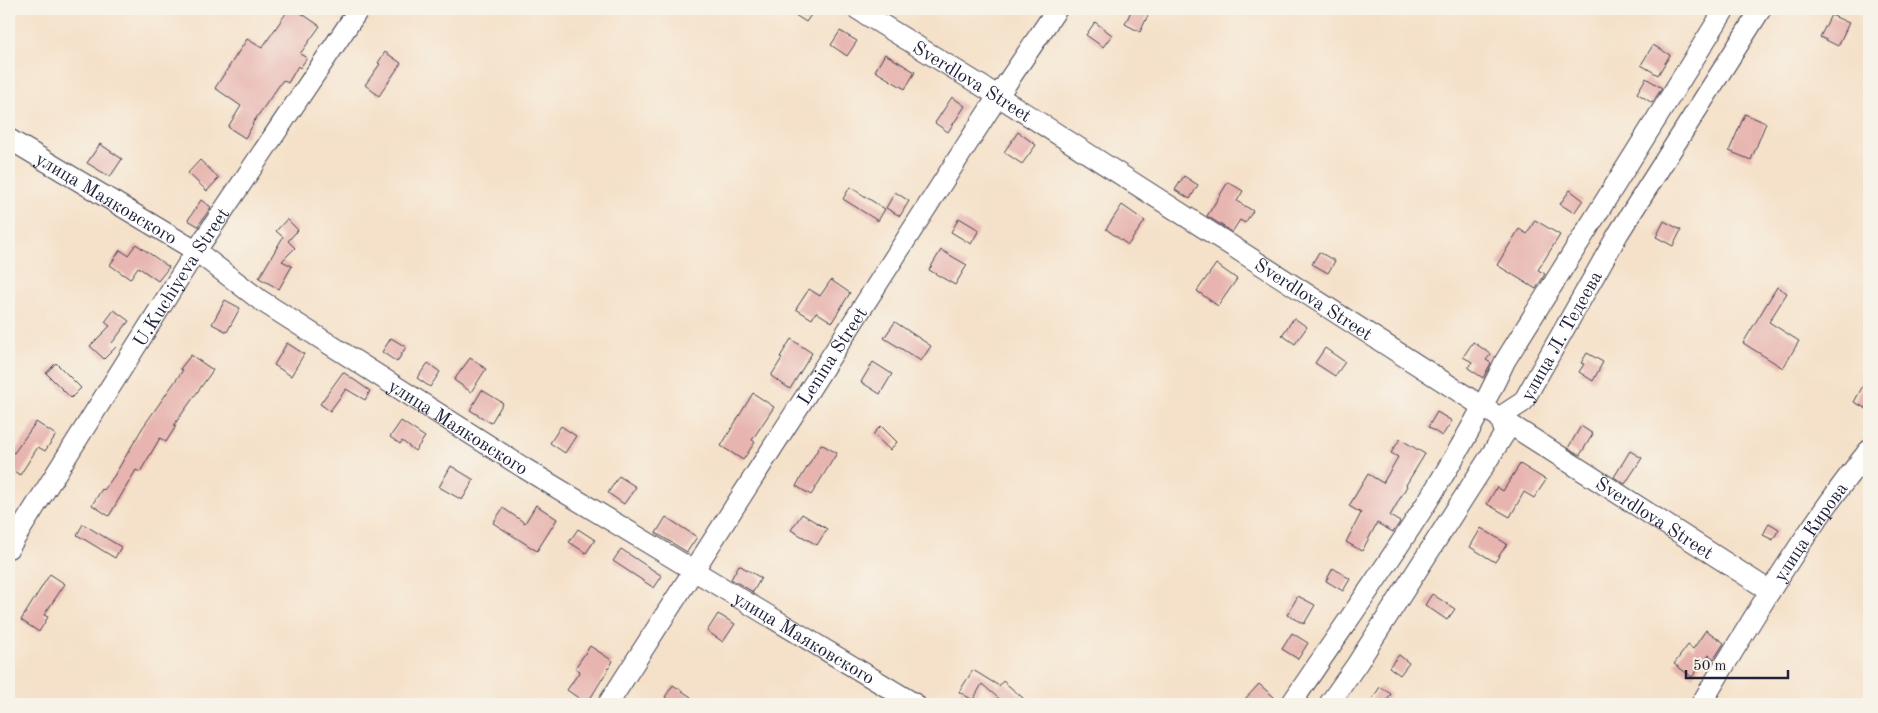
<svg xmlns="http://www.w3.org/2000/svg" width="1878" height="713" font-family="'Old Standard TT',serif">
<rect width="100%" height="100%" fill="#f7f3e8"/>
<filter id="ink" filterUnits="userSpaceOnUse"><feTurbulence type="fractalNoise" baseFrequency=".02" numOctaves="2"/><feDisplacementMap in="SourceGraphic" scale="10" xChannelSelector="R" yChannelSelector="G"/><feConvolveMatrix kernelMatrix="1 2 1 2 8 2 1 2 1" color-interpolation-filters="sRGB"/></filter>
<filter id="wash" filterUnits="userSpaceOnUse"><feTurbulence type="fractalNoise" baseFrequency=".0096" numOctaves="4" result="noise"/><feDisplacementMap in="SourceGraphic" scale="20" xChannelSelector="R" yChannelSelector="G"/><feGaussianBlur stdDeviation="1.12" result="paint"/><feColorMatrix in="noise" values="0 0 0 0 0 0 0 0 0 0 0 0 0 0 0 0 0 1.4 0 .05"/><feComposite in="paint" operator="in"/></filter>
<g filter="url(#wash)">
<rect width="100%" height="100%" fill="#f5e1c9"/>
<g id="blocks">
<!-- building -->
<path fill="#e7b4af" d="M289 9H295L320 26 300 54 307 58 300 68 298 66 288 83 283 80 252 124 253 125 245 138 228 127 241 106 215 88 247 39 262 48Z
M786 9H815L806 22Z
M1132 9H1151L1140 32 1125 24Z
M1831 15 1849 23 1838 46 1820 37Z
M1095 22 1112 35 1103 47 1086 35Z
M840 31 857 41 847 56 831 45Z
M1653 45 1670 55 1658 75 1641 65Z
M385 52 401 63 379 96 365 85 380 64 378 63Z
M885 54 915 72 905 89 875 71Z
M1646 78 1662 88 1652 103 1637 93Z
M952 97 965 106 948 132 935 123Z
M1745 114 1766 123 1751 160 1729 151Z
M1018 132 1036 145 1022 164 1004 152Z
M100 144 122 159 110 177 87 163Z
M200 160 219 178 207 191 188 173Z
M1184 176 1198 185 1190 199 1175 190Z
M1228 182 1243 191 1237 201 1253 211 1245 223 1240 220 1232 232 1207 216Z
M850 187 885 209 878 221 843 199Z
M1570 190 1583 200 1574 213 1560 204Z
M895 192 909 201 900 216 886 208Z
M201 200 211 207 198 226 188 220Z
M1122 205 1145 221 1128 245 1106 229Z
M959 218 979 230 971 244 951 232Z
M287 219 298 230 288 241 295 248 282 261 292 266 279 289 259 278 283 237 276 231Z
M1535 220 1560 235 1538 270 1545 274 1536 289 1497 265 1519 229 1527 234Z
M1664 221 1681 230 1673 246 1656 237Z
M136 244 169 267 158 281 138 267 130 279 110 265 120 250 128 255Z
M941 250 967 265 955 285 929 270Z
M1319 252 1335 261 1328 273 1312 264Z
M1216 264 1237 279 1218 306 1197 291Z
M831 280 850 293 832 322 816 312 812 319 796 309 809 289 820 296Z
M1777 287 1787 293 1769 322 1799 341 1783 368 1743 343Z
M225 300 240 308 227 332 212 324Z
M114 310 129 321 112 343 116 347 104 359 90 346 110 326 105 322Z
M1294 318 1307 327 1295 344 1282 335Z
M895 322 931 346 921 361 884 338Z
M391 338 406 347 397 362 382 352Z
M791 339 812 353 790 389 771 376 782 358 780 357Z
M1473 342 1491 354 1486 360 1491 363 1483 378 1468 368 1472 362 1463 357Z
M287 343 304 354 291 376 274 365Z
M1325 348 1345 362 1335 376 1315 363Z
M1587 353 1603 362 1593 381 1579 372 1584 364 1581 363Z
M191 355 213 370 174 425 176 426 166 442 160 438 140 472 136 470 109 516 92 505 102 489 104 490 114 476 143 427 183 370 180 369Z
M470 358 486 369 471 392 454 380Z
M873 362 892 374 880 394 861 382Z
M56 363 81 388 71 398 46 373Z
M428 363 440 372 430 387 417 378Z
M343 372 370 391 365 400 346 389 330 411 320 404Z
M1869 375V410L1854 402Z
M482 390 503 403 491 423 470 410Z
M753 393 774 407 752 440 755 442 743 460 721 446Z
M1437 412 1452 421 1442 436 1428 427Z
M401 421 425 437 415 451 402 441 400 444 390 437Z
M36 422 56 435 45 451 38 447 20 475 9 468V450L14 453Z
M561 426 576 436 565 453 550 443Z
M881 426 897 442 890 450 873 434Z
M1581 426 1593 434 1580 455 1568 448Z
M1400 439 1425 454 1406 485 1407 486 1390 516 1400 522 1395 530 1393 532 1377 523 1362 551 1346 542 1361 513 1349 506 1368 474 1383 483 1398 457 1391 453Z
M821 444 837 453 811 495 796 486Z
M1630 451 1642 458 1625 484 1614 477Z
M1520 464 1546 480 1534 498 1524 492 1510 517 1487 504 1497 487 1503 491Z
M451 466 474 480 462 500 439 487Z
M619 476 636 487 624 504 608 493Z
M536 505 557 519 537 551 493 523 503 508 525 523Z
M802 514 827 529 817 545 791 530Z
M666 517 697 537 687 552 656 533Z
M1769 523 1779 529 1773 540 1763 535Z
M83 524 121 547 115 558 77 535Z
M1481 528 1507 544 1495 562 1470 547Z
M578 529 595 540 586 553 569 542Z
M621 549 662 576 654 588 613 561Z
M739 565 761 578 753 592 731 579Z
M1333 568 1350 579 1343 591 1326 581Z
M50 574 65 584 44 615 48 617 39 632 21 620Z
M1432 594 1455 609 1447 620 1425 605Z
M1298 596 1315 605 1304 624 1287 615Z
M718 614 735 624 723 642 707 631Z
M1706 630 1724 643 1714 659 1709 655 1692 677 1674 664 1688 645 1693 649Z
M1292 633 1308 643 1298 659 1282 649Z
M590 646 613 661 587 704 567 690 580 671 575 668Z
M1399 655 1409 663 1400 675 1389 667Z
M973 670 999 686 1003 681 1023 698 1018 704H1005L982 684 973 700 959 692Z
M1259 684 1274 697 1268 704H1251L1245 699Z
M673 685 691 697 686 704H675L665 697Z
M1380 687 1391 694 1385 704H1369Z"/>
</g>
</g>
<g filter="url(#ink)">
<use href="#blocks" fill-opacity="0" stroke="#423f50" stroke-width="1"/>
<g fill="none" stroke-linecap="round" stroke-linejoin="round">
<defs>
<g id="minor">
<path id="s1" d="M857 9 998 96 1770 591"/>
<path id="s2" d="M9 139 196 251 260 300 524 468 915 704"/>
<path id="s3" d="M9 548 196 251 359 9"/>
<path id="s4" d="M608 704 998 96 1057 9"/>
<path d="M1291 704C1366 592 1448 484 1505 361L1725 9"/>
<path id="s5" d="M1329 704 1357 664 1505 433 1500 417 1523 402 1618 234 1761 9"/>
<path id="s6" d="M1701 704C1754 617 1805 529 1869 450"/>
</g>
</defs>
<!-- minor casing -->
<use href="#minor" stroke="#423f50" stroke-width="22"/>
<!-- minor -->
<use href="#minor" stroke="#fff" stroke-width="20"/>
</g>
</g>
<g text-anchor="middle" stroke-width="4" stroke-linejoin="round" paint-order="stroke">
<!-- street labels -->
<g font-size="19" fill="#22223b" stroke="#f7f3e8">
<text dy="7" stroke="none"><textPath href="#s1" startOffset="136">Sverdlova Street</textPath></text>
<text dy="7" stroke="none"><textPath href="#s2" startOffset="114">улица Маяковского</textPath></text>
<text dy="7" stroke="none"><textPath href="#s3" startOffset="321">U.Kuchiyeva Street</textPath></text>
<text dy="7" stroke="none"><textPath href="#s1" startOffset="541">Sverdlova Street</textPath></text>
<text dy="7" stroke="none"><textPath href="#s5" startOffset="444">улица Л. Тедеева</textPath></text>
<text dy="7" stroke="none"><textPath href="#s4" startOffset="414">Lenina Street</textPath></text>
<text dy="7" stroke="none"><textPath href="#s2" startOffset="534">улица Маяковского</textPath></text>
<text dy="7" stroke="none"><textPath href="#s1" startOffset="946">Sverdlova Street</textPath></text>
<text dy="7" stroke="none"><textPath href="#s6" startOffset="204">улица Кирова</textPath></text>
<text dy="7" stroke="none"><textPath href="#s2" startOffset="939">улица Маяковского</textPath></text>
</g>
</g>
<!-- margin -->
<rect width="1878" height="713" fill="none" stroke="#f7f3e8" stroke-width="30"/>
<!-- scale -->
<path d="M1686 670v8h102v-8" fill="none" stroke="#22223b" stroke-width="2.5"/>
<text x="1693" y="670" font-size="15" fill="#22223b" stroke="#f7f3e8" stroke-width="4" paint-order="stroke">50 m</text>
</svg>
